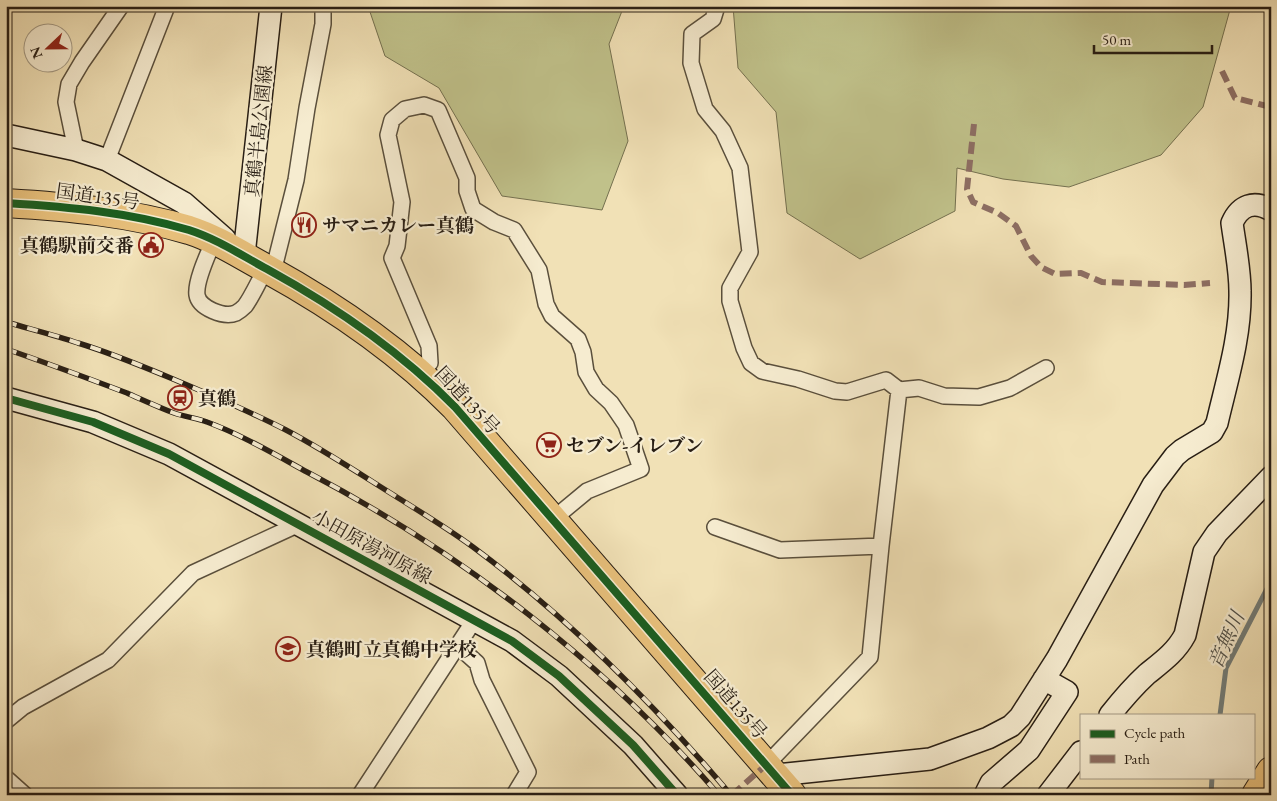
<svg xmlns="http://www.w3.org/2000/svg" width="1277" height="801" font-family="'EB Garamond','Noto Serif JP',serif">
<rect width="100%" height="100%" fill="#f1e1b6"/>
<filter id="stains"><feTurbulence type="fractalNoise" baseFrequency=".004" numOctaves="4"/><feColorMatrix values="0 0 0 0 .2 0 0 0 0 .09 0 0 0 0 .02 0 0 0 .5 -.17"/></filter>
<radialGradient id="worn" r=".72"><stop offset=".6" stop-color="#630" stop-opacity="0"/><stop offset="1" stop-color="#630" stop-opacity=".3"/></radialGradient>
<!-- green -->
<path fill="#c0c18a" stroke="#74704f" d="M368 6H643L622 11 609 44 628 141 602 210 502 196 439 88 385 56Z
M733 6H1231L1203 107 1161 155 1069 187 1003 179 957 168 955 211 860 259 787 213 776 112 738 68Z"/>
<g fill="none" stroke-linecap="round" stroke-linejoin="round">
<!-- stream -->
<path stroke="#717c78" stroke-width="5" d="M1220 715 1226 668 1271 581
M1211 795 1212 777"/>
<defs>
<path id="street" d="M717 6 713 19 692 34 691 63 705 109 723 131 740 168 750 252 730 288V301L744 348 751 363 762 371 798 379 835 391 847 392 886 380 899 390 881 546 870 657 767 764
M76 150 66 102 69 84 82 62 121 6
M107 160 167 6
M214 240C209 252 195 281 197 295 199 308 224 318 236 313 238 312 243 308 245 306 253 295 259 280 266 269
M273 272 296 180 307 108 323 24V6
M421 373 430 363 429 346 392 258 397 246 402 202 388 135 392 120 405 109 424 105 438 110 467 178V191L473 209 494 222 514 230 539 270 546 304 552 316 578 339 583 352 586 372 596 389 611 403 626 425 641 469 587 491 552 520
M899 390 919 388 944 396 979 397 1010 388 1046 368
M715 527 780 550 881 546
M458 646 477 663 482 680 528 772 514 795
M6 721 23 707 108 660 193 573 299 524
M6 778 25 795
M360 795 475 619"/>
<path id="secondary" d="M6 135 76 150 107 160 184 203 225 239
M244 255 271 6
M6 398 93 422 169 454 512 641 559 676 633 745 677 795
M1110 715C1121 701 1134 686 1147 674 1162 662 1176 652 1185 635L1204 552 1217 533 1271 477
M777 775 930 759 988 738 1011 726 1020 717 1057 659 1153 485 1175 456 1182 450 1212 432 1217 423C1227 380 1241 336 1240 291 1240 269 1235 245 1232 223 1240 205 1254 200 1271 210
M985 795 991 783 1029 750 1067 692 1044 679
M1048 795 1081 752"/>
<path id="highway" d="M6 203C70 207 127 212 189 230 217 239 241 255 267 269 336 307 400 351 455 407L792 795
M1256 795 1271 771"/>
</defs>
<!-- street casing -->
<use href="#street" stroke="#5a4f3c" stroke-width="18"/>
<!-- secondary casing -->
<use href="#secondary" stroke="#281e14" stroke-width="24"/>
<!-- highway casing -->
<use href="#highway" stroke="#281e14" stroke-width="30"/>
<!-- street -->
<use href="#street" stroke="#f6ecd0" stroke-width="15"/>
<!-- secondary -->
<use href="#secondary" stroke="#f6ecd0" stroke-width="21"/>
<!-- highway -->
<use href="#highway" stroke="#e8c07b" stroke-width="28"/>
<defs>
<path id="rail" d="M6 322C30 329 55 335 78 343 111 353 142 366 173 379 211 395 249 411 286 430 322 449 357 472 392 494 419 511 447 528 473 547 569 618 654 704 731 795
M6 349C47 363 87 378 127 393 143 400 158 407 174 413 185 417 197 418 207 422 240 434 276 455 307 472 462 553 605 663 719 795"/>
</defs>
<!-- rail casing -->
<use href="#rail" stroke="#281e14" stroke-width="5.5"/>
<!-- rail -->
<use href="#rail" stroke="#f6ecd0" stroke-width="4" stroke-dasharray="11" stroke-linecap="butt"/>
<!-- quiet -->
<path stroke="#8d6e63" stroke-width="6" stroke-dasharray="12 6" stroke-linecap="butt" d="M1222 71 1235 98 1271 107
M974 124 967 189 973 202 998 213 1016 226 1031 256 1041 267 1055 274 1081 273 1102 282 1184 285 1210 283
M732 795 767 764"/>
<defs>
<path id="cycleway" d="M6 203C70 207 127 212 189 230 217 239 241 255 267 269 336 307 400 351 455 407L792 795
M6 398 93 422 169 454 512 641 559 676 633 745 677 795"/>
</defs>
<!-- cycleway casing -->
<use href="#cycleway" stroke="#f6ecd0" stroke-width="11"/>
<!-- cycleway -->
<use href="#cycleway" stroke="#1b5e20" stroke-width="8"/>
</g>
<!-- icons -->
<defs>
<symbol id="restaurant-ring" viewBox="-11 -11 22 22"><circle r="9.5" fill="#f6ecd0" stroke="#8f2418" stroke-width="1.5"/><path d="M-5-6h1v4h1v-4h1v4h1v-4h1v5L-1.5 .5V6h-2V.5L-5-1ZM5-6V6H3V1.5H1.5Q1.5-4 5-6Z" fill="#8f2418"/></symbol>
<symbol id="civic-ring" viewBox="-11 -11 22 22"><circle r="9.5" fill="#f6ecd0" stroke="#8f2418" stroke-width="1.5"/><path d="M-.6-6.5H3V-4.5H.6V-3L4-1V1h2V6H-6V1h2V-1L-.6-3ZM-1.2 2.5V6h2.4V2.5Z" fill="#8f2418"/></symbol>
<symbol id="station-ring" viewBox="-11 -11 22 22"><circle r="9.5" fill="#f6ecd0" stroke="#8f2418" stroke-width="1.5"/><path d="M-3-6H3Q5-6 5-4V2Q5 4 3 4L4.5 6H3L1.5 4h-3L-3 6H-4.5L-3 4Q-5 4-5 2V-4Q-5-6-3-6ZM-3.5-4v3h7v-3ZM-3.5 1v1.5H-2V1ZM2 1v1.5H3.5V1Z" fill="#8f2418"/></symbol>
<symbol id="supermarket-ring" viewBox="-11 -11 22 22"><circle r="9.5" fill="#f6ecd0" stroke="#8f2418" stroke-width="1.5"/><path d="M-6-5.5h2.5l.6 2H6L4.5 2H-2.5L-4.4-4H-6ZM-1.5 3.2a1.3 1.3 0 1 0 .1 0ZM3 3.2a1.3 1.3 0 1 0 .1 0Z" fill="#8f2418"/></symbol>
<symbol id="school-ring" viewBox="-11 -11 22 22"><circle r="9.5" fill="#f6ecd0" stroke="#8f2418" stroke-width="1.5"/><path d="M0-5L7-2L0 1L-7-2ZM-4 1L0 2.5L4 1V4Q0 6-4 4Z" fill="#8f2418"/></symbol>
</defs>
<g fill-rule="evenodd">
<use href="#restaurant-ring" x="290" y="211" width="28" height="28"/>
<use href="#civic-ring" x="137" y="231" width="28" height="28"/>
<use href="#station-ring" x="166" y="384" width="28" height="28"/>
<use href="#supermarket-ring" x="535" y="431" width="28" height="28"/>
<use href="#school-ring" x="274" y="635" width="28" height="28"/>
</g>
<g text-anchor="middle" stroke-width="4.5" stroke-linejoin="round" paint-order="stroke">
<!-- street labels -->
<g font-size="19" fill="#281e14" stroke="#f6ecd0">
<text transform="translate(258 131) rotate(-84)" y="7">真鶴半島公園線</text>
<text transform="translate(98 196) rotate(8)" y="7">国道135号</text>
<text transform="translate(468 400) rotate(47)" y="7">国道135号</text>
<text transform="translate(372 546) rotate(29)" y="7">小田原湯河原線</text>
<text transform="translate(736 704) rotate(49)" y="7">国道135号</text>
</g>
<!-- poi labels -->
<g font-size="19" font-weight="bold" fill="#281e14" stroke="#f6ecd0" text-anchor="start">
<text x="322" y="232">サマニカレー真鶴</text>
<text x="134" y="252" text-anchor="end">真鶴駅前交番</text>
<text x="198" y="405">真鶴</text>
<text x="566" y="452">セブン-イレブン</text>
<text x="306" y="656">真鶴町立真鶴中学校</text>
</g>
<!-- water labels -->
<g font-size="20" font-style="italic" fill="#4c4d46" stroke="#f6ecd0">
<text transform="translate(1226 640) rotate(-66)" y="7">音無川</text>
</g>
</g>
<!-- margin -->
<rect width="1277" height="801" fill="none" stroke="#f1e1b6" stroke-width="25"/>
<rect x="8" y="8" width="1262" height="786" fill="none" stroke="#281e14" stroke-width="2.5"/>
<rect x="12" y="12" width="1252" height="776" fill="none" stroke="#281e14"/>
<!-- legend -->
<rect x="1080" y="714" width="175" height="65" fill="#f6ecd0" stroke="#a49a85"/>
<rect x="1090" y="730" width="25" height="8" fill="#1b5e20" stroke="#a49a85"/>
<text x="1124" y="738" font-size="15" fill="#281e14">Cycle path</text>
<rect x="1090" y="755" width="25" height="8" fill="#8d6e63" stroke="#a49a85"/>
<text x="1124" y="764" font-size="15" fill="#281e14">Path</text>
<!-- north arrow -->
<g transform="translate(48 48) rotate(248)"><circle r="24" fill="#f6ecd0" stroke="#a49a85"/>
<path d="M0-4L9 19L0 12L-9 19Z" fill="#8f2418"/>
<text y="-8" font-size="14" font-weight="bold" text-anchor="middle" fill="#281e14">N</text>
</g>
<!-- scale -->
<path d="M1094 45v8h118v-8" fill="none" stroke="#281e14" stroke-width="2.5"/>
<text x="1102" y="45" font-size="15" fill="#281e14" stroke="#f6ecd0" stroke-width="4" paint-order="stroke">50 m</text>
<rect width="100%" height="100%" filter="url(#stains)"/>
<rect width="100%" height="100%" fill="url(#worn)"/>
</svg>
